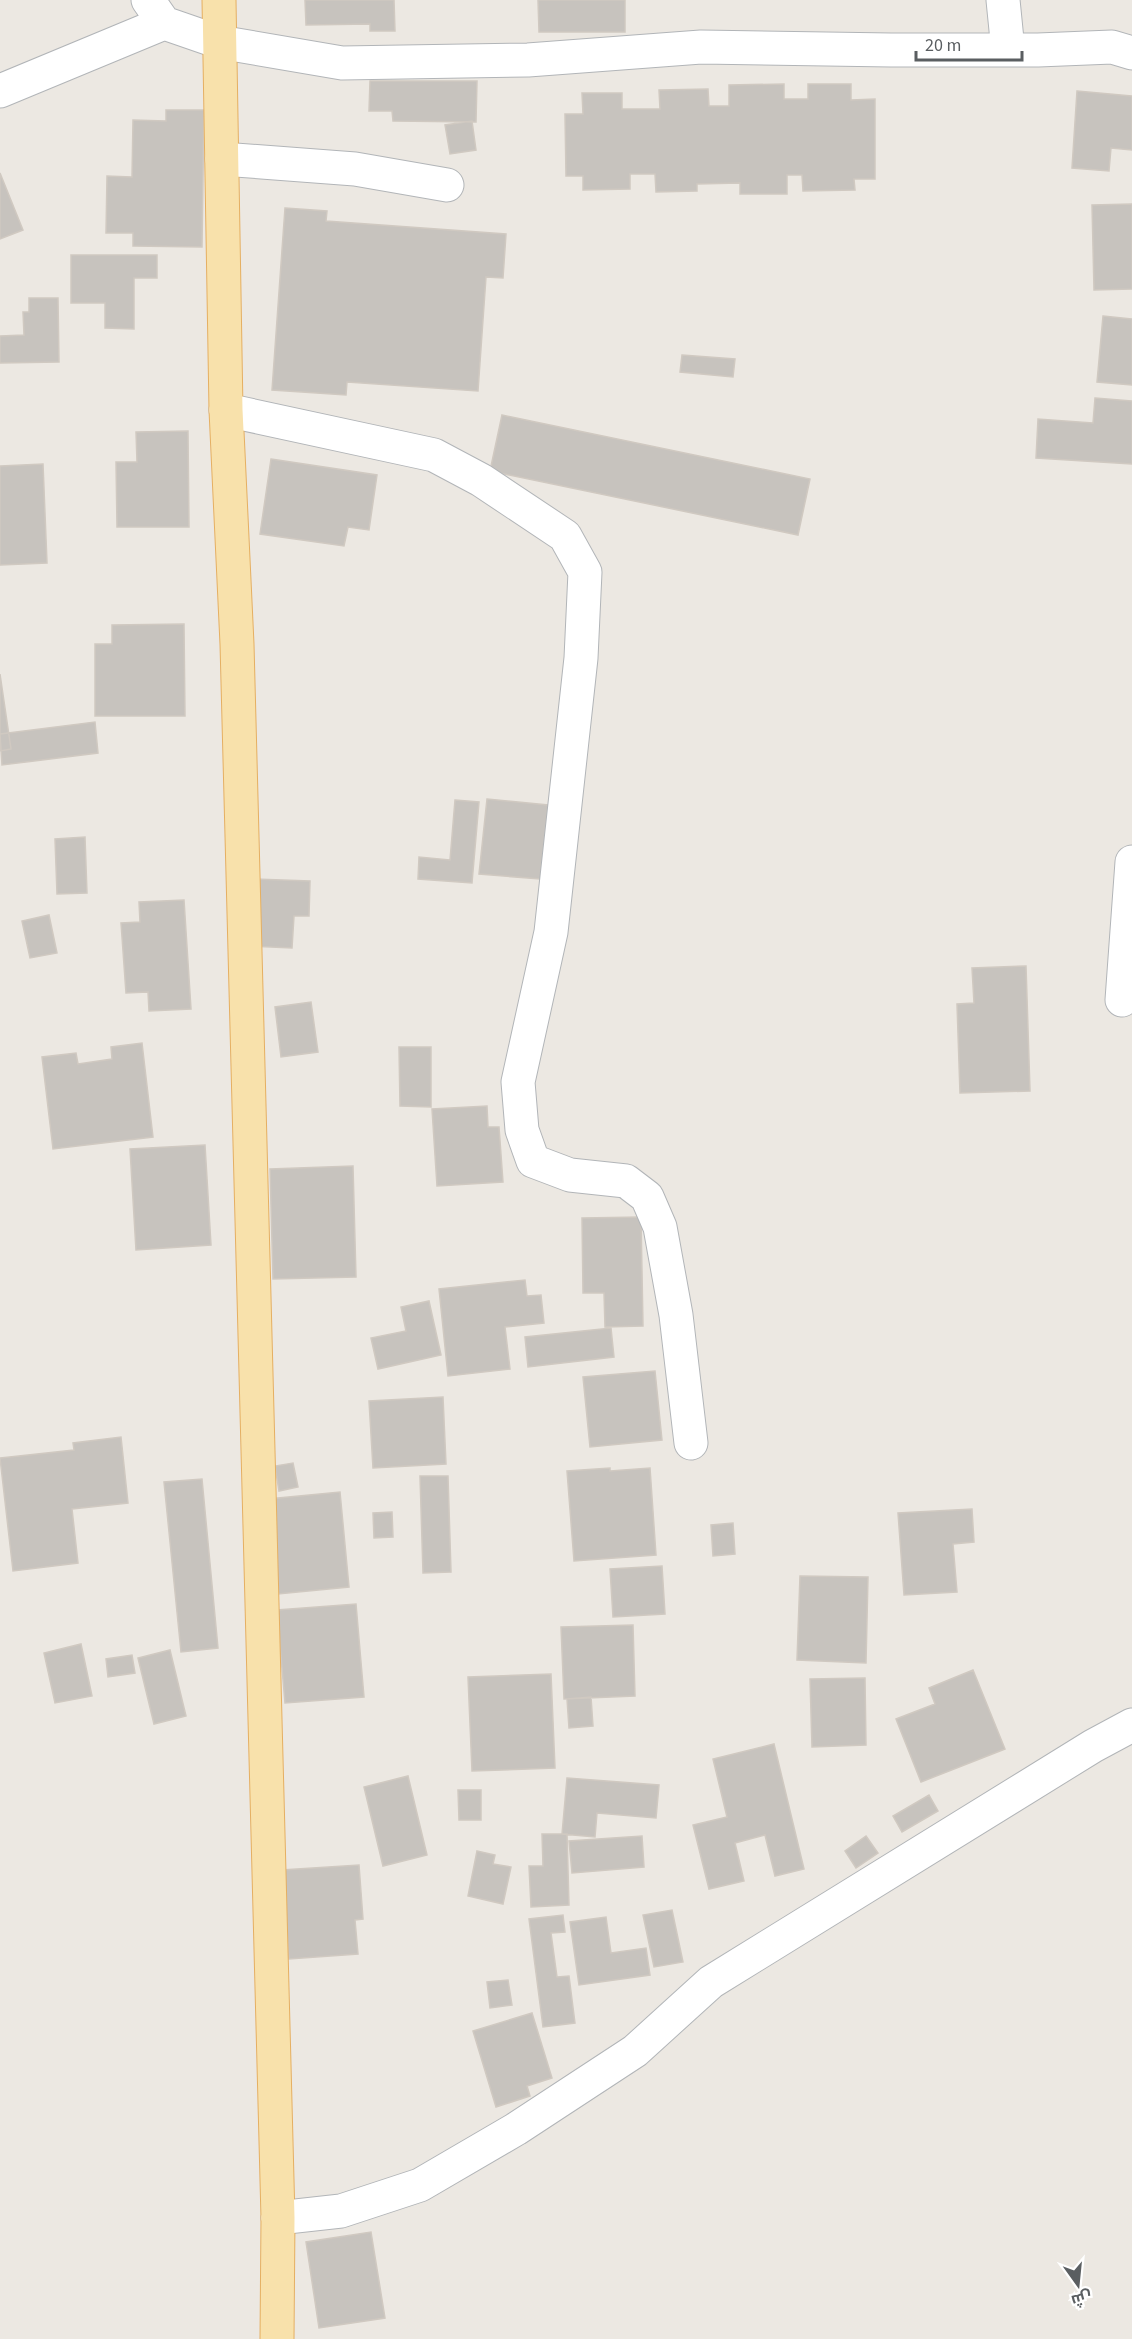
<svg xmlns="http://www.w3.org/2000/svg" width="1132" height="2339" font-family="'Source Sans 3',Cairo,sans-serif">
<rect width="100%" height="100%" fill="#ece8e2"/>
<!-- building -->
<path fill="#c7c3be" stroke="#d0c9c1" stroke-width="1.5" d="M305 0H394L395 31H370V24L306 25Z
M538 0H625V32H539Z
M370 81H477L476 122 393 121 392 111H369Z
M784 84V99H808V84H851V100L875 99V179H854L855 190 803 191 802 175H787V194H740V183L697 184V191L656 192 655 174H630V189L583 190V176H566L565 114H583L582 93H622V109H660L659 90 708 89 709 106H729V85Z
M1077 91 1132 96V150L1111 148 1109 171 1072 168Z
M166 110H204L202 247 133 246V233H106L107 176 132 177 133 120 166 121Z
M472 121 476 150 450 154 445 125Z
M0 173 23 230 0 239Z
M1132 204V289L1094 290 1092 205Z
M285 208 327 211 326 221 506 234 503 278 486 277 478 391 347 382 346 395 272 390Z
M71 255H157V278H134V329L105 328V303H71Z
M29 298H58L59 362 0 363V336L24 335 23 312H29Z
M1103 316 1132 319V385L1097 382Z
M682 355 735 359 733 377 680 372Z
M1095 398 1132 401V464L1036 458 1038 419 1093 423Z
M502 415 810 479 798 535 490 471Z
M188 431 189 527H117L116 462H137L136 432Z
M271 459 377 475 369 530 348 527 344 546 260 534Z
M43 464 47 563 0 565V466Z
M184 624 185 716H95V644H112V625Z
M0 674 11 749 0 751Z
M95 722 98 753 2 765 0 734Z
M487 799 548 805 540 879 479 874Z
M455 800 479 802 472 883 418 879 419 857 450 860Z
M85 837 87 893 57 894 55 839Z
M254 879 310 881 309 916H294L292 948 251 946Z
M184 900 191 1009 149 1011 148 992 126 993 121 923 140 922 139 902Z
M49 915 57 953 30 958 22 921Z
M1026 966 1030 1091 960 1093 957 1004 974 1003 972 968Z
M311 1002 318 1052 281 1057 275 1007Z
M142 1043 153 1137 53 1149 42 1057 76 1053 78 1064 112 1059 111 1047Z
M399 1047H431V1107L400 1106Z
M487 1106 488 1127H499L503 1182 437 1186 432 1109Z
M205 1145 211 1245 136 1250 130 1149Z
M353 1166 356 1277 273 1279 270 1169Z
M641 1217 643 1326 605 1327 604 1293H583L582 1218Z
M525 1280 527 1296 541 1295 544 1323 505 1327 510 1369 448 1376 439 1289Z
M429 1301 441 1355 378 1369 371 1338 406 1331 401 1307Z
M611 1328 614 1357 528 1367 525 1337Z
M655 1371 662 1440 590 1447 583 1377Z
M443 1397 446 1464 373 1468 369 1401Z
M121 1437 128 1503 72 1509 78 1563 13 1571 0 1458 74 1450 73 1443Z
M293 1463 298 1487 279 1491 275 1466Z
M610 1468V1471L650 1468 656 1555 574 1561 567 1471Z
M420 1476H448L451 1572 423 1573Z
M202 1479 218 1648 181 1652 164 1482Z
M340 1492 349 1587 278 1594 268 1499Z
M972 1509 974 1542 953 1544 957 1592 904 1595 898 1513Z
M392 1512 393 1537 374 1538 373 1513Z
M733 1523 735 1554 713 1556 711 1525Z
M662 1566 665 1614 613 1617 610 1569Z
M800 1576 868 1577 866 1663 797 1660Z
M356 1604 364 1697 285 1703 277 1610Z
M633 1625 635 1696 564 1699 561 1627Z
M81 1644 92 1696 55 1703 44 1653Z
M170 1650 186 1716 154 1724 138 1658Z
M132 1655 135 1673 108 1677 106 1659Z
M973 1670 1005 1749 921 1782 896 1719 935 1704 929 1688Z
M551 1674 555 1768 472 1771 468 1677Z
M865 1678 866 1745 812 1747 810 1679Z
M591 1697 593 1726 569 1728 567 1699Z
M774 1744 804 1869 775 1876 765 1835 735 1843 744 1881 709 1889 693 1825 727 1817 713 1759Z
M408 1776 427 1855 383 1866 364 1787Z
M567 1778 659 1785 656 1818 597 1813 595 1837 562 1834Z
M458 1790H481V1820H459Z
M929 1795 938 1811 902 1832 893 1816Z
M542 1834H567L569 1905 531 1907 529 1866H543Z
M642 1836 644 1867 572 1873 569 1841Z
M866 1836 878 1853 856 1868 845 1851Z
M477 1851 495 1855 493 1864 511 1867 503 1904 468 1896Z
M359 1865 363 1919 355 1920 358 1954 289 1959 282 1870Z
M672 1910 683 1962 654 1967 643 1915Z
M563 1915 565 1932 551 1933 557 1977 569 1976 575 2023 543 2027 529 1919Z
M606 1917 611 1953 646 1948 650 1975 579 1985 570 1922Z
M508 1980 512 2005 490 2008 487 1982Z
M532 2013 552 2078 527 2086 530 2096 496 2107 473 2031Z
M371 2232 385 2318 319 2328 306 2242Z"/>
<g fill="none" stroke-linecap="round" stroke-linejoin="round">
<defs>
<path id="minor" d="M148 0 164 23 219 42 342 63 528 60 701 47 891 50H1038L1112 47 1132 53
M1003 0 1008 50
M0 91 164 23
M222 159 355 169 447 185
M226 410 434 455 481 480 565 536 585 572 581 658 551 932 518 1082 522 1130 533 1161 570 1175 626 1181 647 1197 660 1227 676 1315 691 1443
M1122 1000 1132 862
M278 2218 341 2211 420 2185 516 2129 635 2051 711 1982 1093 1746 1132 1725"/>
<path id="major" d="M219 0 226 410 237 644 278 2218 277 2339"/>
</defs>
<!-- minor casing -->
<use href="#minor" stroke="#b2b5b8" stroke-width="35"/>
<!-- major casing -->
<use href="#major" stroke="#e5af62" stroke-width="35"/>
<!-- minor -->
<use href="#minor" stroke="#fff" stroke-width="33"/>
<!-- major -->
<use href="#major" stroke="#f8e1ab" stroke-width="33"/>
</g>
<!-- north arrow -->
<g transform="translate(1078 2285) rotate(165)" stroke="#ffffff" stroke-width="4.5" paint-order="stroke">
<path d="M0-4.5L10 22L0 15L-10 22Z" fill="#5a5e61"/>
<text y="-9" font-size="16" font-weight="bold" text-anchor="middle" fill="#5a5e61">ش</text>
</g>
<!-- scale -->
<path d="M916 51v9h106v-9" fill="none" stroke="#5a5e61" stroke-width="3"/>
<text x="925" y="51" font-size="18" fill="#5a5e61" stroke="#ffffff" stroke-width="4.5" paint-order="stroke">20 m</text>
</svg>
